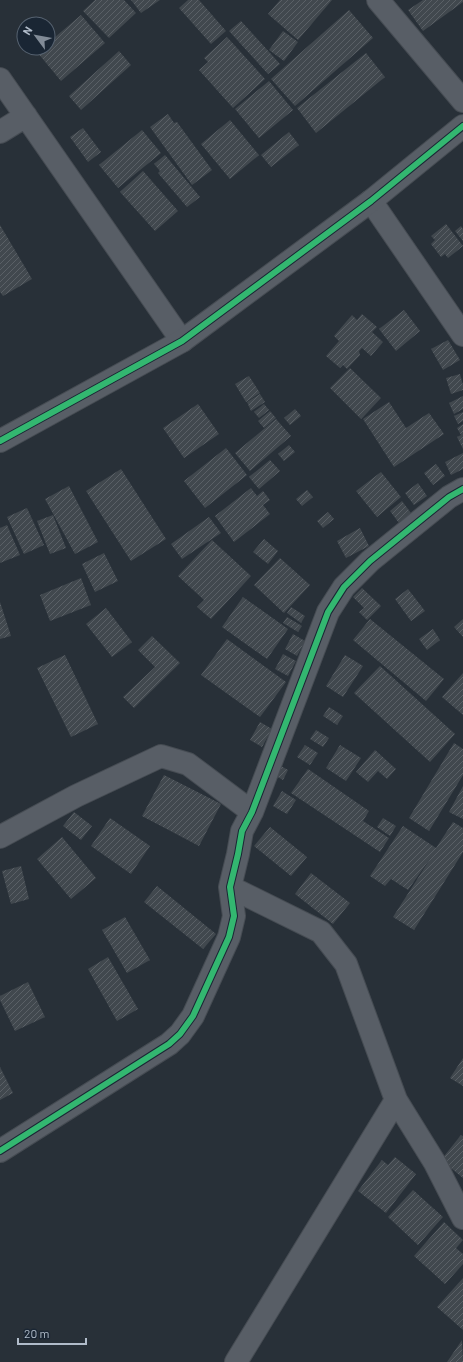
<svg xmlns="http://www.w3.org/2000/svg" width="463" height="1362" font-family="Barlow,sans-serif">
<defs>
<pattern id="building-hatch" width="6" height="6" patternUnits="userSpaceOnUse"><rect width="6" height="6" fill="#41484e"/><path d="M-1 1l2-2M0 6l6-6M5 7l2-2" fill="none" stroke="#5a6066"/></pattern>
</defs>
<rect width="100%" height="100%" fill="#283038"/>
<!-- building -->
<path fill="url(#building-hatch)" d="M95 0H124L136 13 109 38 83 11Z
M131 0H160L141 13Z
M188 0H199L226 31 211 44 179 8Z
M280 0H332L298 40 268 14Z
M423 0H463V2L423 31 408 10Z
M349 10 373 38 295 106 271 79Z
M81 15 105 43 61 81 37 52 42 48H48V43Z
M241 21 280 64 268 74 229 31Z
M283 31 298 42 284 61 269 50Z
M227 37 265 79 233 108 199 70 208 62 204 58Z
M119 51 131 65 81 110 69 96Z
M366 53 385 77 316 133 297 108Z
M269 81 293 110 259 138 235 109Z
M168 114 174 123 177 122 212 170 192 185 150 127Z
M230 120 259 155 230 179 201 144Z
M83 128 101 152 88 162 70 137Z
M142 130 161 153 118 188 99 165Z
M289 132 299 145 271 167 261 155Z
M165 155 200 197 187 207 158 173 160 171 154 164Z
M143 171 178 211 155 231 120 192Z
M446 224 463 246 448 258 445 254 441 257 431 244 435 240 431 236Z
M0 225 32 279 3 296 0 292Z
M461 226 463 229V241L455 231Z
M404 310 420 331 396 351 379 329Z
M362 314 377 327 372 332 383 342 371 356 362 348 359 351 360 355 347 369 343 365 340 368 326 356 339 341 334 336 352 315 357 320Z
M448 340 460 360 443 370 431 349Z
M350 368 381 398 361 419 330 388Z
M460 374 463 385V390L451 394 446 378Z
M249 376 260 393 246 402 235 384Z
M260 394 265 402 251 411 247 402Z
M463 396V409L454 414 449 403Z
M389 402 406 428 429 413 444 434 394 467 363 419Z
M198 404 219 434 184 458 163 428Z
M264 404 269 410 259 418 254 412Z
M295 409 301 416 290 425 284 418Z
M270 411 276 418 264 428 258 421Z
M463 412V421L458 424 454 416Z
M276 419 291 436 250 471 235 453Z
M463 424V449L457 437 461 435 457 428Z
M289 445 295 452 284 461 278 454Z
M226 448 247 475 205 508 184 481Z
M463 453V469L451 475 445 462Z
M270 460 280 471 259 489 249 477Z
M436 464 445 476 433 485 424 473Z
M121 469 166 539 131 561 86 491Z
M381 472 401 497 377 517 356 491Z
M418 483 427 496 414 505 405 493Z
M69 486 98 542 75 554 45 499Z
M251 488 257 496 263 491 270 500 263 505 270 514 234 542 215 516Z
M307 490 313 497 302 506 296 499Z
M402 501 411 513 399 523 390 511Z
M27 508 44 545 24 554 7 517Z
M328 512 334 519 323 528 317 521Z
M53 515 66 548 50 554 37 521Z
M209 517 221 533 182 559 171 544Z
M7 525 20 555 0 563V528Z
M360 528 369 546 346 558 337 541Z
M264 539 278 551 268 564 253 552Z
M212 540 251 576 211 619 197 607 204 600 178 576Z
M104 553 118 581 95 592 82 564Z
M280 558 310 585 284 613 254 585Z
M81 578 91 605 50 621 40 595Z
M362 588 381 606 367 620 359 612 364 608 353 597Z
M408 589 425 611 411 621 395 599Z
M243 597 288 629 267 659 222 627Z
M0 602 11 636 0 639Z
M291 607 305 616 301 623 287 613Z
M106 608 132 642 112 657 86 624Z
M287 617 302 626 298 632 283 623Z
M370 619 444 679 426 701 353 640Z
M463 619V637L454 627Z
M433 629 440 640 427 650 419 639Z
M293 634 305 641 297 656 285 649Z
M152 636 180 663 134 708 123 697 155 667 138 650Z
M227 639 286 682 260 717 201 675Z
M283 654 296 661 288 676 275 669Z
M65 655 98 724 71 737 37 668Z
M345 655 363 666 343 697 326 686Z
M380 666 455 734 430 762 354 693Z
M463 673V715L442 697Z
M329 707 343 716 337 725 323 716Z
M260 722 272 729 262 747 250 740Z
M316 730 329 738 323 747 310 739Z
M454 743 463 749V775L429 831 409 818Z
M305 745 318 753 310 765 297 757Z
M340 745 361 758 346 781 326 768Z
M375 750 396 769 387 779 378 771 368 782 356 772Z
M281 766 288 770 283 780 276 776Z
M308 769 369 811 363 821 389 838 380 852 291 793Z
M164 775 221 804 199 846 142 816Z
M463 786V819L449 812Z
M282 791 296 800 287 814 273 806Z
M74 812 92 826 81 840 63 826Z
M110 818 150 846 131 874 91 846Z
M383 818 396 826 390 836 377 827Z
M453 822 463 828V852L414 930 393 917 432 856 408 890 391 879 385 886 370 876 403 826 436 848Z
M270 827 307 857 291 876 254 846Z
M62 837 96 878 71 899 37 859Z
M21 866 29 899 11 904 2 871Z
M311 873 350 903 333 924 295 894Z
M157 886 216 934 203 949 144 902Z
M125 917 150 960 127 973 102 930Z
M108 957 138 1009 117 1021 88 969Z
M28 982 45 1017 15 1031 0 1000V996Z
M463 1058V1086L450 1078Z
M0 1067 13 1093 0 1100Z
M461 1135 463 1136V1178L441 1160Z
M395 1157 416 1174 386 1213 358 1191 382 1160 388 1165Z
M413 1190 443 1217 418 1245 388 1217Z
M444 1222 463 1240 456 1248 463 1254V1264L445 1284 414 1256Z
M463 1278V1330L437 1307Z
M462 1340 463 1362H447Z"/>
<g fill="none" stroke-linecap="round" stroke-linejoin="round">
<defs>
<path id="minor" d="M378 0 463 101
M0 79 182 341
M0 132 26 116
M371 201 463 335
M0 837 76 796 161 756 188 764 252 812
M230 887 321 932 346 964 396 1100 435 1163 463 1218
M0 1151 169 1044 180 1034 193 1016 229 937 234 916 230 887 238 854 242 831 252 812 328 612 344 587 370 561 449 497 463 489
M236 1362 396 1100"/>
<path id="tertiary" d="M0 441 182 341 371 201 463 126"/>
</defs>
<!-- minor casing -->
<use href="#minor" stroke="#464c53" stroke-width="24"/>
<!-- tertiary casing -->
<use href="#tertiary" stroke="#464c53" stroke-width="24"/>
<!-- minor -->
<use href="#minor" stroke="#585e66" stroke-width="22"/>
<!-- tertiary -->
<use href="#tertiary" stroke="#585e66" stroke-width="22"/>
<defs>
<path id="cycleway" d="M0 441 182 341 371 201 463 126
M0 1151 169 1044 180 1034 193 1016 229 937 234 916 230 887 238 854 242 831 252 812 328 612 344 587 370 561 449 497 463 489"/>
</defs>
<!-- cycleway casing -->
<use href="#cycleway" stroke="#1a2634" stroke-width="8"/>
<!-- cycleway -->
<use href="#cycleway" stroke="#33b770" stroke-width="6"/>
</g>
<!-- north arrow -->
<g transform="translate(36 36) rotate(302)"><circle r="19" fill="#1a2634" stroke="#566270"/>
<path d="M0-3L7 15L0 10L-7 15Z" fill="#818b97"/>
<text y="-6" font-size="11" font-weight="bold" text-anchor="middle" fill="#b1bcca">N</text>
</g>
<!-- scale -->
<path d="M18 1338v6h68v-6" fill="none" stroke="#b1bcca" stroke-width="2"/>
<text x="24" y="1338" font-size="12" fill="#b1bcca" stroke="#1a2634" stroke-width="3" paint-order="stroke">20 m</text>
</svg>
